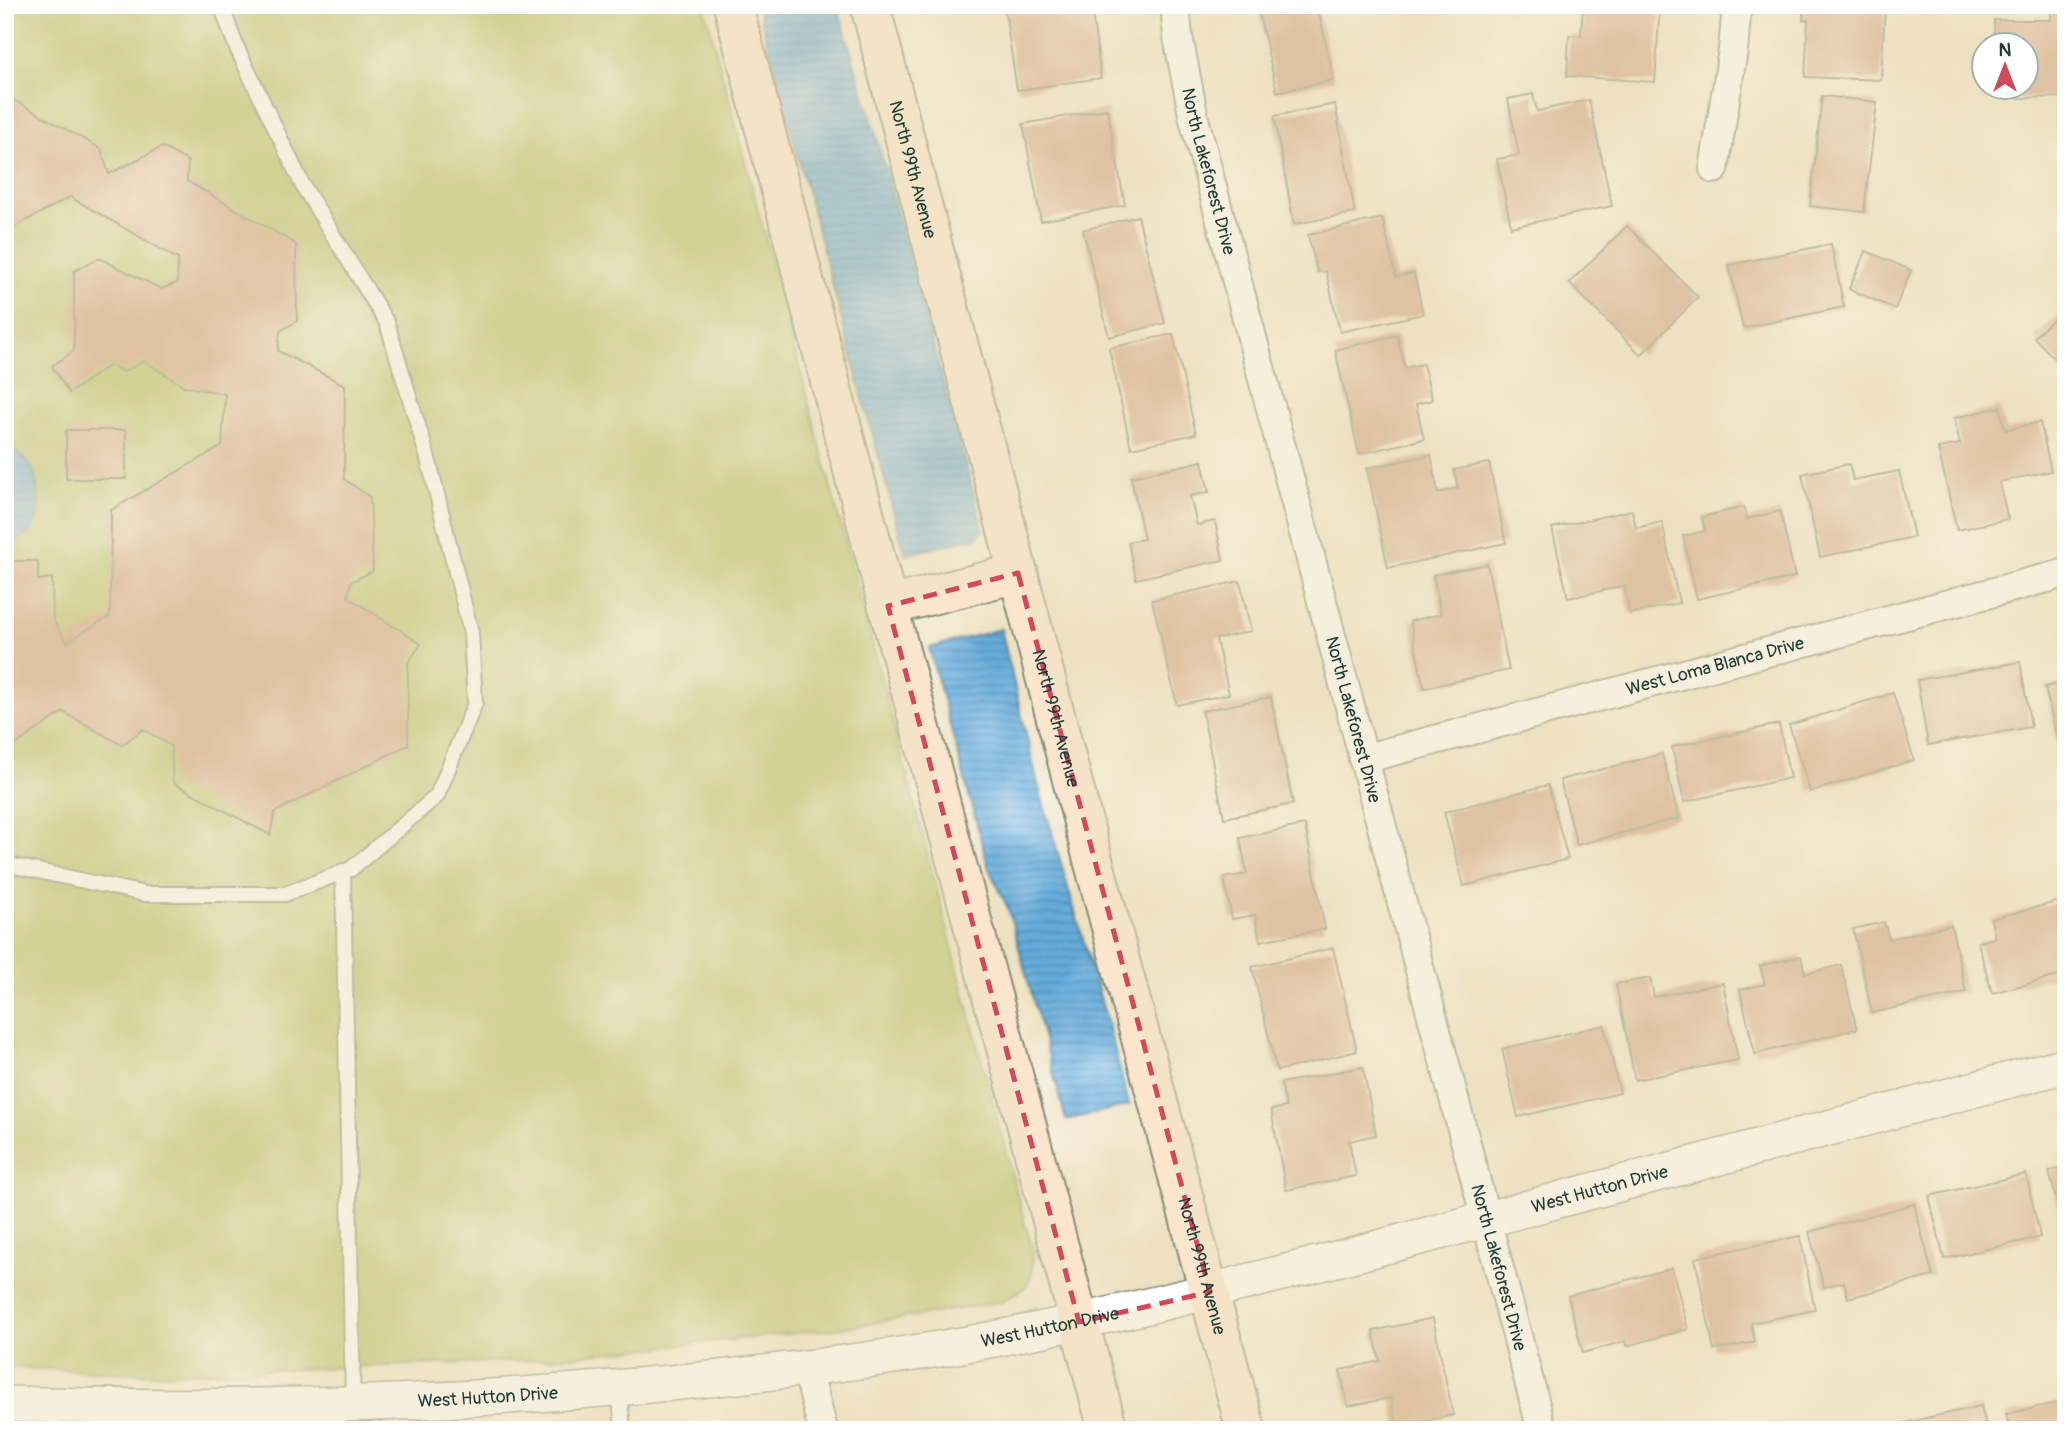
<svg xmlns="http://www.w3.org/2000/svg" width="2071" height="1435" font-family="Pangolin,sans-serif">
<defs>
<pattern id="water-rules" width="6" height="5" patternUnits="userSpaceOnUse" patternTransform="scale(1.75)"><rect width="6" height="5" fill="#65acdc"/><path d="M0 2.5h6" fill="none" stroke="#538db3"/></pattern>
</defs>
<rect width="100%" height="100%" fill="#fff"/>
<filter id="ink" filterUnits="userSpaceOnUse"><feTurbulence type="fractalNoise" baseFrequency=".0143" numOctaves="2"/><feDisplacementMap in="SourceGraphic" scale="14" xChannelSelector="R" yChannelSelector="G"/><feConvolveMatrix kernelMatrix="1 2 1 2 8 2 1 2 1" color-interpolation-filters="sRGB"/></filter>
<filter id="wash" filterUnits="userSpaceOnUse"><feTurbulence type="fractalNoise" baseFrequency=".00686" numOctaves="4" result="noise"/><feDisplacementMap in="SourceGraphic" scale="28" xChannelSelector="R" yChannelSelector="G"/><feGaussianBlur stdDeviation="1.57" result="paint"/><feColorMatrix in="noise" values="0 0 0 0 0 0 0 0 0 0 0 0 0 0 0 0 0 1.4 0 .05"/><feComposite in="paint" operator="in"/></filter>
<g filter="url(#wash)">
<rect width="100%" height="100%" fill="#eee1c1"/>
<!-- green -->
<path fill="#b1be60" stroke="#687e4a" stroke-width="2" d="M5 5H704L1026 1228C1033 1245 1038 1272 1025 1287 1019 1293 1008 1298 1001 1302L836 1329 523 1361 155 1374 5 1367Z"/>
<!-- water -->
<path fill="url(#water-rules)" stroke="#427488" stroke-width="2" d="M757 5H837L876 135 983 529 978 537 905 555Z
M5 443C14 450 24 457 30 466 35 472 36 479 37 487 40 516 40 534 8 543H5Z
M1001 629 1039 788 1107 1021 1129 1105 1066 1120 1008 908 989 869 929 648Z"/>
<g id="blocks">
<!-- building -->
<path fill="#cd9c7a" d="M1004 5H1091L1101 78 1017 90Z
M1257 5H1317L1334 80 1277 92Z
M1583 5H1660L1655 82 1567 76 1569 35 1581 36Z
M1804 5H1885L1881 80 1805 77 1808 20H1803Z
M2051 5H2066V97L2018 98V88H2025V46H1994V20H2051Z
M1533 94 1537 111 1589 100 1612 206 1511 227 1497 159 1519 155 1508 99Z
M5 95 101 149 109 174 162 147 188 161 187 181 296 244 297 321 280 331 278 351 345 385 344 479 370 497 373 571 351 582 348 597 421 644 408 663V745L275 812 270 835 173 783 171 746 143 729 122 745 63 712 5 752V561H38V580L52 578 53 620 67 642 110 616 111 510 222 446 225 394 184 386 144 361 123 372 110 365 69 393 52 366 74 351V271L99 258 161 289 177 283 178 259 70 197 12 228 8 337 5 339Z
M1822 96 1877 102 1864 212 1810 206Z
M1335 104 1355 213 1294 224 1274 116Z
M1107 109 1125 205 1041 221 1023 124Z
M1138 216 1165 323 1109 337 1083 230Z
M1382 218 1396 277 1414 273 1423 314 1340 332 1326 271 1317 272 1308 235Z
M1627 226 1698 297 1641 355 1569 283Z
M1831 244 1844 307 1743 328 1729 265Z
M1866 251 1911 270 1895 309 1849 289Z
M2066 308V371L2034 337Z
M1173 334 1196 434 1131 448 1109 348Z
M1397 335 1405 368 1423 364 1432 400 1416 404 1424 439 1359 454 1335 350Z
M2000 407 2005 430 2040 422 2051 471 1999 482 2008 519 1957 530 1938 448 1960 444 1954 418Z
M66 430H126V479H66Z
M1431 455 1438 493 1458 488 1454 470 1489 463 1506 543 1388 568 1367 468Z
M1202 461 1209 492 1190 496 1197 525 1215 521 1223 560 1136 579 1128 542 1144 539 1131 477Z
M1849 464 1853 480 1899 471 1914 537 1820 557 1802 474Z
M1744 507 1747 519 1780 511 1795 577 1697 599 1683 536 1705 531 1702 517Z
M1632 510 1636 528 1662 522 1679 603 1630 614 1624 586 1568 598 1552 528Z
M1487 564 1509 670 1424 688 1410 621 1441 614 1433 575Z
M1240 581 1251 631 1216 639 1229 694 1177 705 1152 600Z
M2020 662 2031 727 1928 745 1917 680Z
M2066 682V737L2057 739 2045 687Z
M1893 693 1914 760 1810 792 1789 725Z
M1271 697 1293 804 1224 818 1202 711Z
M1779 724 1790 778 1684 802 1672 747Z
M1662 754 1679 818 1577 845 1560 780Z
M1548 785 1568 859 1464 886 1444 812Z
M1305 825 1325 929 1260 941 1255 915 1232 919 1224 878 1247 874 1240 838Z
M2064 900 2066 974 1992 993 1978 942 1995 938 1991 919Z
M1884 922 1889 939 1951 925 1966 992 1872 1013 1853 929Z
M1333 948 1357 1051 1277 1071 1252 967Z
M1801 956 1805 974 1841 965 1857 1029 1755 1054 1740 990 1765 984 1760 966Z
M1650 978 1654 997 1723 983 1738 1060 1635 1080 1616 984Z
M1604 1025 1620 1093 1518 1117 1502 1049Z
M1363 1067 1376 1135 1349 1141 1356 1176 1286 1190 1271 1110 1286 1107 1281 1083Z
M2066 1167V1235H2065L2049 1171Z
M2026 1174 2040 1237 1944 1259 1929 1196Z
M1914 1204 1933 1276 1848 1298 1844 1282 1824 1287 1809 1232Z
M1800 1236 1815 1310 1751 1323 1755 1342 1714 1350 1695 1258Z
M1672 1268 1688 1329 1627 1346 1625 1341 1583 1353 1568 1296Z
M1433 1318 1453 1415 1397 1427 1391 1398 1348 1406 1340 1370 1380 1361 1373 1331Z
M2066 1401V1430H2010L2006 1414Z
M1981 1406 1987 1430H1876V1429Z"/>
</g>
</g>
<g filter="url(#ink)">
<use href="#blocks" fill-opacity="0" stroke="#868f7a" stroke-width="2"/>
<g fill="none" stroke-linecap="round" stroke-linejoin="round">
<defs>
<path id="service" d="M5 864 145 894H285L351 869 437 796 475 703 471 633 429 462 387 323 303 186 236 46 221 5
M343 871 353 1405
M619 1388 623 1430
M266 1408V1430"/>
<g id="minor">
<path id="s1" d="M1175 5 1178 37 1194 119 1542 1430"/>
<path d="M1714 169 1733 50 1737 5"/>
<path id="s2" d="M1363 759 2066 573"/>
<path d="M807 1368 823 1430"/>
</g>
<g id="tertiary">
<path id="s3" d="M5 1404C217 1411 427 1405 637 1386 746 1376 854 1364 962 1345 1142 1312 1318 1264 1495 1217 1685 1166 1875 1116 2066 1065"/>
</g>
<g id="secondary">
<path d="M733 5 888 606 1108 1430"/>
<path id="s4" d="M870 5 1088 841 1246 1430"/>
<path d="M888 606 1018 573"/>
</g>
</defs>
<!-- service casing -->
<use href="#service" stroke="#868f7a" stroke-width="18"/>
<!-- minor casing -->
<use href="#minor" stroke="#868f7a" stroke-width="32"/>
<!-- tertiary casing -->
<use href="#tertiary" stroke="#868f7a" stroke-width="38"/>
<!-- secondary casing -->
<use href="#secondary" stroke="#868f7a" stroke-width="42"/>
<!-- service -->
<use href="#service" stroke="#fff" stroke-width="14"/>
<!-- minor -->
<use href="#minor" stroke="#fff" stroke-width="28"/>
<!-- tertiary -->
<use href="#tertiary" stroke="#fff" stroke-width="35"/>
<!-- secondary -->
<use href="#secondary" stroke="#fbe5cf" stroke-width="38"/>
</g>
</g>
<!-- marked area -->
<path d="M0 0H2071V1435H0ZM1018 573 1210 1292 1079 1322 888 606Z" fill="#eee1c1" fill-opacity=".55" fill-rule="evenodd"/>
<path fill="none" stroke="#d1495b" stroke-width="5" stroke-dasharray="14 9" stroke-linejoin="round" d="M1018 573 1210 1292 1079 1322 888 606Z"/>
<g text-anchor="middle" stroke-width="6" stroke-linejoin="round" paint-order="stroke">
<!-- street labels -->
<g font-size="18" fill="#1f3d34" stroke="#fff">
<text dy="6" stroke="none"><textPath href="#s4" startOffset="170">North 99th Avenue</textPath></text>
<text dy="6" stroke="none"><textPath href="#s1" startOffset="170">North Lakeforest Drive</textPath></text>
<text dy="6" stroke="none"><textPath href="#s2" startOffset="364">West Loma Blanca Drive</textPath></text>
<text dy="6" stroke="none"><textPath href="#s4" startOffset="737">North 99th Avenue</textPath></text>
<text dy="6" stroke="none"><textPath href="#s1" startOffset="737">North Lakeforest Drive</textPath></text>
<text dy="6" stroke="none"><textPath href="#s3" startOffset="1617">West Hutton Drive</textPath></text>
<text dy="6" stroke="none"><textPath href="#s4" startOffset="1304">North 99th Avenue</textPath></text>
<text dy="6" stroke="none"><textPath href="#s1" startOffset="1304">North Lakeforest Drive</textPath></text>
<text dy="6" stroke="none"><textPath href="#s3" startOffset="1050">West Hutton Drive</textPath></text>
<text dy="6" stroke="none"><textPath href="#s3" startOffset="483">West Hutton Drive</textPath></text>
</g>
</g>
<!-- margin -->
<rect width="2071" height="1435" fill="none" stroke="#fff" stroke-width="28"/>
<!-- north arrow -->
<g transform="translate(2005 66)"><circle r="33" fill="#ffffff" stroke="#a5b1ae" stroke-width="2"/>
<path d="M0-5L12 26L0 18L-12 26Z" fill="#d1495b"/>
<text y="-10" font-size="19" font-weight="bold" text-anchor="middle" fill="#1f3d34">N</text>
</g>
</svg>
